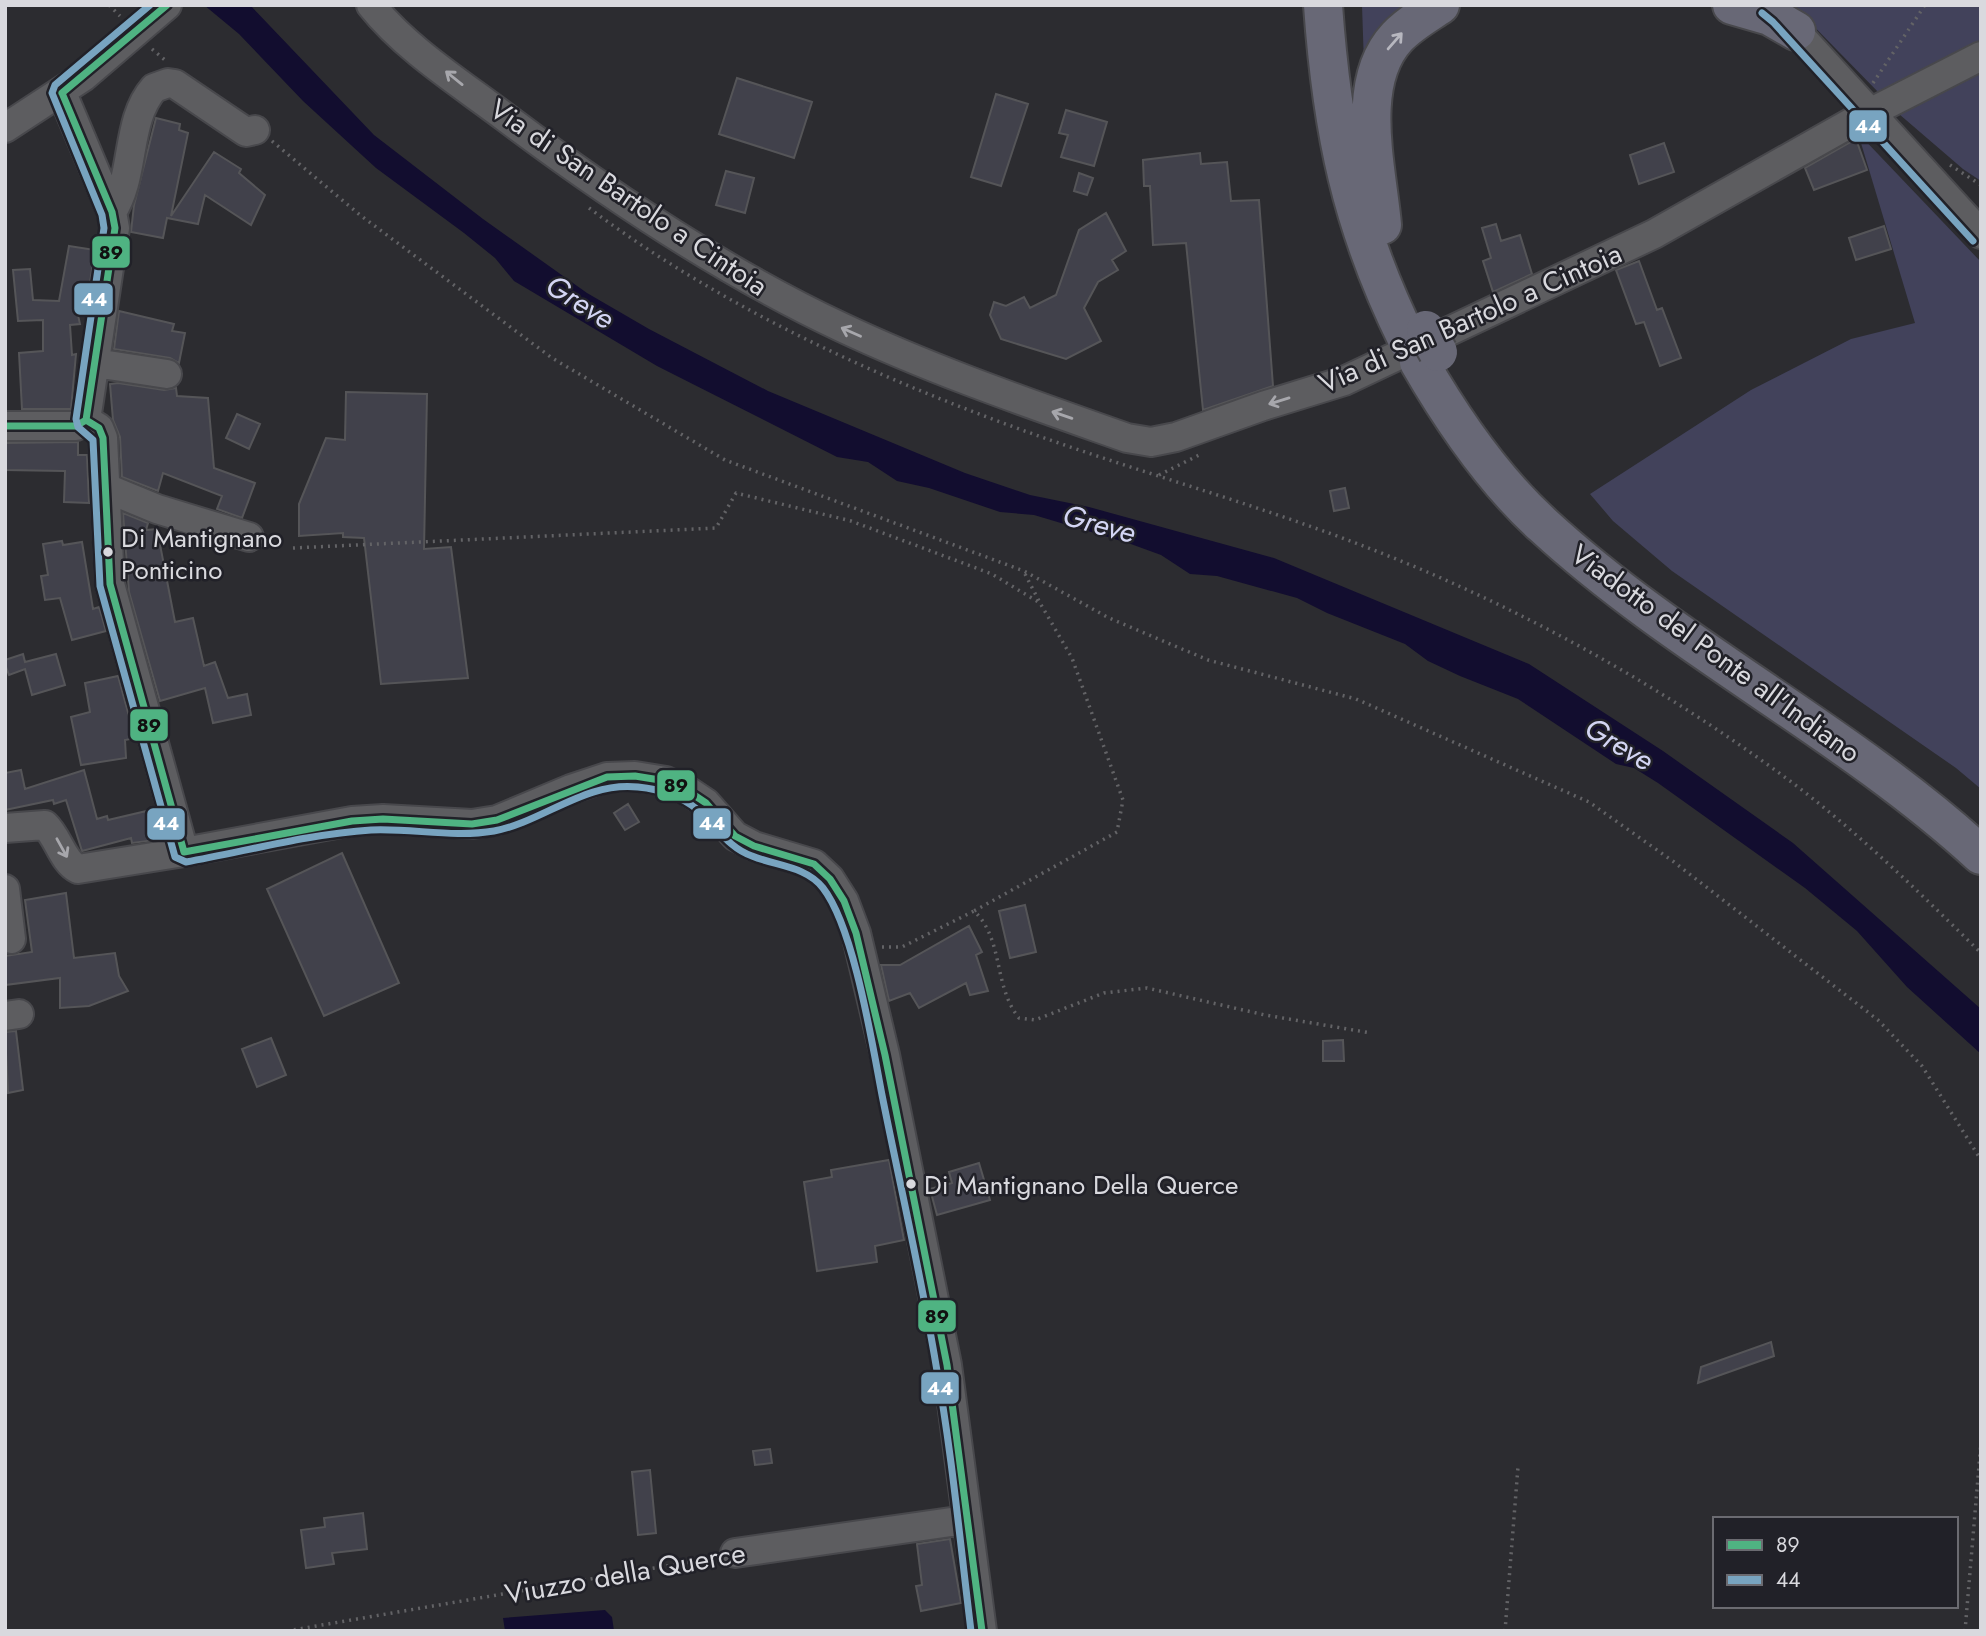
<svg xmlns="http://www.w3.org/2000/svg" width="1986" height="1636" font-family="Jost,sans-serif">
<rect width="100%" height="100%" fill="#2c2c30"/>
<!-- green -->
<path fill="#42425b" d="M1362 5H1423L1364 65Z
M1793 5H1981V51L1881 95Z
M1981 72V181L1963 169 1899 114Z
M1858 133 1981 262V789L1956 768 1672 571 1613 521 1590 494 1751 390 1851 339 1915 323Z"/>
<!-- water -->
<path fill="#120d2f" d="M204 5H250L374 135 483 219 587 293 649 329 768 391 965 473 1030 495 1089 507 1274 558 1529 664 1663 751 1793 843 1981 1009V1054L1907 987 1857 931 1805 888 1658 783 1634 768 1616 764 1518 699 1460 676 1428 661 1405 644 1327 613 1297 598 1217 576 1190 574 1161 555 1128 543 1034 515 1000 512 929 488 897 481 868 462 837 457 657 366 514 281 495 258 464 233 376 168 303 101 239 34Z
M605 1610 612 1617 614 1631H505L503 1618Z"/>
<!-- building -->
<path fill="#41414b" stroke="#555558" stroke-width="2" d="M737 78 812 102 794 158 719 134Z
M996 94 1028 104 1001 186 971 177Z
M1066 110 1107 122 1094 166 1061 157 1068 135 1059 133Z
M156 118 180 124 179 130 188 133 171 216 214 152 241 169 239 173 265 195 251 225 205 195 198 224 167 218 163 238 131 232 134 205Z
M1856 139 1867 170 1814 190 1805 168Z
M1664 143 1674 172 1639 184 1630 155Z
M1200 153 1201 164 1227 162 1231 201 1259 200 1273 386 1203 410 1186 243 1153 245 1150 186H1144L1143 160Z
M726 171 754 178 745 213 716 205Z
M1079 173 1093 178 1087 195 1074 191Z
M1106 213 1126 251 1112 260 1118 270 1098 282 1084 308 1101 341 1066 359 1001 339 990 315 994 302 1006 306 1024 297 1030 308 1056 295 1079 230Z
M1496 224 1501 241 1520 235 1532 274 1493 292 1483 261 1491 258 1482 228Z
M1884 226 1891 249 1856 260 1849 238Z
M69 246 95 250 85 315H78L80 324 70 325 72 355 76 354 71 409H22L19 353 43 351V320L18 321 13 270 30 269 33 300 59 301Z
M1639 261 1657 310 1662 308 1681 358 1660 366 1644 322 1636 324 1616 270Z
M119 311 174 324 172 331 185 333 179 363 170 358 114 349Z
M118 383 164 390 176 388 177 396 208 398 214 468 255 483 242 518 217 509 222 496 163 473 158 491 122 477 120 437 113 420 110 384Z
M346 392 427 394 424 549 451 547 468 678 381 684 364 538 343 537V533L299 536V504L326 438 345 440Z
M237 414 260 424 249 449 226 438Z
M78 442V455H87L89 503 64 502 65 471 5 470V443Z
M1345 488 1349 508 1334 511 1330 491Z
M123 513 148 523 146 530 157 529 175 622 193 618 204 666 215 662 228 698 247 694 251 715 213 723 205 688 160 701 129 592Z
M62 541 63 545 82 542 93 609 99 607 106 631 72 640 60 598 45 600 41 576 48 575 43 544Z
M23 654 25 662 56 654 65 685 32 695 25 669 9 675 5 664V660Z
M118 676 135 738 125 740 126 758 81 765 71 717 90 712 85 683Z
M21 770 25 789 84 770 97 819 107 816 108 820 155 809 163 839 132 843 131 838 82 851 66 800 54 804 53 800 5 810V773Z
M628 804 639 822 625 830 614 813Z
M342 853 399 983 324 1016 267 889Z
M66 893 74 958 115 953 119 976 128 991 89 1006 60 1008V978L5 985V956L32 952 25 900Z
M1025 905 1036 952 1010 958 999 911Z
M969 926 982 952 976 955 988 991 970 995 966 983 919 1008 910 993 889 1001 881 965H900Z
M16 1031 23 1090 8 1093 5 1032Z
M271 1038 286 1075 257 1087 242 1049Z
M1343 1040 1344 1061H1323V1041Z
M889 1160 904 1240 875 1246 877 1262 817 1271 804 1182 832 1177 831 1170Z
M979 1163 990 1200 937 1215 930 1189 952 1183 949 1172Z
M1771 1342 1774 1356 1698 1383 1701 1367Z
M770 1449 772 1463 755 1465 753 1451Z
M650 1470 656 1533 638 1535 632 1472Z
M363 1513 367 1549 332 1553 334 1564 306 1568 301 1530 325 1527 324 1518Z
M950 1539 961 1603 921 1611 916 1586 922 1585 917 1544Z"/>
<g fill="none" stroke-linecap="round" stroke-linejoin="round">
<defs>
<path id="minor" d="M371 5C406 49 460 83 505 117 610 196 722 271 841 327 934 371 1031 404 1127 438L1151 442 1176 437 1263 406 1344 381 1654 234 1856 120 1981 56
M1782 16 1981 234
M62 93 112 212 115 228 86 420
M5 128 83 77 167 5
M112 212C136 175 125 121 154 88L168 83 175 84 246 132 255 130
M95 363 167 374
M86 420 99 428 103 438 110 584 184 852 352 821 383 819 472 824 497 820 571 789 607 777 635 776 666 781 688 791 706 803 735 836 754 846 814 864 830 879 844 901 856 933 885 1055 947 1365 982 1631
M5 426H76L86 420
M106 488 157 509 249 537
M5 828 45 825C58 837 63 862 78 869L184 852
M5 889 11 939
M5 1016 19 1014
M735 1553 965 1520"/>
<path id="highway" d="M1323 5C1332 131 1351 226 1408 341
M1732 5 1770 16 1796 31
M1382 225C1377 168 1354 83 1397 37 1409 24 1425 15 1440 5
M1419 362C1453 421 1493 480 1544 526 1679 650 1846 731 1981 855"/>
</defs>
<!-- minor casing -->
<use href="#minor" stroke="#48484c" stroke-width="32"/>
<!-- highway casing -->
<use href="#highway" stroke="#48484c" stroke-width="42"/>
<!-- path -->
<path stroke="#636366" stroke-width="3.5" stroke-dasharray="2 5" stroke-linecap="butt" d="M109 5 120 16
M152 49 165 60
M1873 83 1925 5
M272 141 360 215 552 358 725 460 1024 571 1109 618 1208 660 1356 699 1589 802 1674 862 1878 1020 1922 1066 1981 1160
M1950 165 1981 185
M589 208C728 312 890 384 1053 441 1159 478 1267 508 1371 549 1520 607 1662 686 1790 781 1858 832 1920 893 1981 953
M1159 475 1199 455
M293 548 716 528 736 493 851 521 992 574 1040 603 1072 658 1123 800 1117 832 974 911
M1025 574 1039 601
M882 947H902L974 911C1004 939 993 986 1019 1018L1035 1020 1104 993 1147 988 1265 1015 1371 1033
M287 1631 713 1558
M1505 1631 1518 1467
M1965 1631 1981 1442"/>
<!-- minor -->
<use href="#minor" stroke="#5d5d60" stroke-width="28"/>
<!-- highway -->
<use href="#highway" stroke="#686876" stroke-width="38"/>
<defs>
<path id="highway-bridge" d="M1426 330 1438 352"/>
</defs>
<!-- highway-bridge casing -->
<use href="#highway-bridge" stroke="#48484c" stroke-width="42" stroke-linecap="butt"/>
<!-- highway-bridge -->
<use href="#highway-bridge" stroke="#686876" stroke-width="38"/>
<defs>
<path id="bus-1" d="M62 93 112 212 115 228 86 420
M62 93 167 5
M86 420 99 428 103 438 110 584 184 852 352 821 383 819 472 824 497 820 607 777 635 776 666 781 688 791 706 803 735 836 754 846 814 864 830 879 844 901 856 933 885 1055 947 1365 982 1631
M5 426H76L86 420"/>
<path id="bus-2" d="M150 5 55 85 52 93 102 215 104 228 76 419 78 427 93 440 100 586 175 857 186 862C247 851 309 834 371 830 412 828 453 838 494 831 543 822 585 781 638 787 659 789 681 796 698 810 717 826 727 847 752 856 776 866 806 866 823 888 854 928 872 1043 882 1095 900 1185 921 1275 936 1365 952 1453 960 1542 971 1631
M1762 13 1773 22 1973 241"/>
</defs>
<!-- bus-1 casing -->
<use href="#bus-1" stroke="#212128" stroke-width="12"/>
<!-- bus-2 casing -->
<use href="#bus-2" stroke="#212128" stroke-width="12"/>
<!-- bus-1 -->
<use href="#bus-1" stroke="#4fb382" stroke-width="7"/>
<!-- bus-2 -->
<use href="#bus-2" stroke="#78a4c0" stroke-width="7"/>
</g>
<!-- one-way arrows -->
<defs><path id="oneway-shaft" d="M-6 0H5M1.5-3L5.5 0L1.5 3" fill="none" stroke-width="1.6" stroke-linecap="round" stroke-linejoin="round" transform="scale(1.75)"/></defs>
<use stroke="#b7b7bf" href="#oneway-shaft" transform="translate(1395 41) rotate(-49)"/>
<g stroke="#a7a7ac">
<use href="#oneway-shaft" transform="translate(454 78) rotate(-141)"/>
<use href="#oneway-shaft" transform="translate(851 332) rotate(-156)"/>
<use href="#oneway-shaft" transform="translate(1279 401) rotate(163)"/>
<use href="#oneway-shaft" transform="translate(1062 415) rotate(-161)"/>
<use href="#oneway-shaft" transform="translate(62 848) rotate(61)"/>
</g>
<!-- markers -->
<g fill="#d9d9de" stroke="#212128" stroke-width="2.5">
<circle cx="108" cy="552" r="6"/>
<circle cx="911" cy="1184" r="6"/>
</g>
<g text-anchor="middle" stroke-width="5" stroke-linejoin="round" paint-order="stroke">
<!-- bus labels -->
<g font-size="26" fill="#d9d9de" stroke="#212128" text-anchor="start">
<text x="121" y="547">Di Mantignano<tspan x="121" dy="32">Ponticino</tspan></text>
<text x="924" y="1194">Di Mantignano Della Querce</text>
</g>
<!-- street labels -->
<g font-size="28" fill="#d9d9de" stroke="#212128">
<text transform="translate(629 197) rotate(34)" y="10">Via di San Bartolo a Cintoia</text>
<text transform="translate(1470 318) rotate(-24)" y="10">Via di San Bartolo a Cintoia</text>
<text transform="translate(1716 653) rotate(36)" y="10">Viadotto del Ponte all'Indiano</text>
<text transform="translate(625 1573) rotate(-10)" y="10">Viuzzo della Querce</text>
</g>
<!-- water labels -->
<g font-size="30" font-style="italic" fill="#d3d5f3" stroke="#212128">
<text transform="translate(580 302) rotate(32)" y="10">Greve</text>
<text transform="translate(1099 524) rotate(15)" y="10">Greve</text>
<text transform="translate(1619 744) rotate(31)" y="10">Greve</text>
</g>
</g>
<g stroke="#212128" stroke-width="2.5">
<rect x="1848" y="109" width="40" height="34" rx="7" fill="#78a4c0"/>
<rect x="91" y="235" width="40" height="34" rx="7" fill="#4fb382"/>
<rect x="73" y="282" width="41" height="34" rx="7" fill="#78a4c0"/>
<rect x="129" y="708" width="40" height="34" rx="7" fill="#4fb382"/>
<rect x="656" y="769" width="40" height="33" rx="7" fill="#4fb382"/>
<rect x="692" y="807" width="40" height="33" rx="7" fill="#78a4c0"/>
<rect x="146" y="807" width="40" height="34" rx="7" fill="#78a4c0"/>
<rect x="917" y="1299" width="40" height="34" rx="7" fill="#4fb382"/>
<rect x="920" y="1371" width="40" height="34" rx="7" fill="#78a4c0"/>
</g>
<g font-size="19" text-anchor="middle" font-weight="bold" fill="#fff">
<text x="1868" y="133">44</text>
<text x="94" y="306">44</text>
<text x="712" y="830">44</text>
<text x="166" y="830">44</text>
<text x="940" y="1395">44</text>
</g>
<g font-size="19" text-anchor="middle" font-weight="bold" fill="#111">
<text x="111" y="259">89</text>
<text x="149" y="732">89</text>
<text x="676" y="792">89</text>
<text x="937" y="1323">89</text>
</g>
<!-- border -->
<rect width="1986" height="1636" fill="none" stroke="#d9d9de" stroke-width="14"/>
<!-- legend -->
<rect x="1713" y="1517" width="245" height="91" fill="#212128" stroke="#6b6b71" stroke-width="2"/>
<rect x="1727" y="1540" width="35" height="10" fill="#4fb382" stroke="#6b6b71" stroke-width="2"/>
<text x="1776" y="1552" font-size="21" fill="#d9d9de">89</text>
<rect x="1727" y="1575" width="35" height="10" fill="#78a4c0" stroke="#6b6b71" stroke-width="2"/>
<text x="1776" y="1587" font-size="21" fill="#d9d9de">44</text>
</svg>
